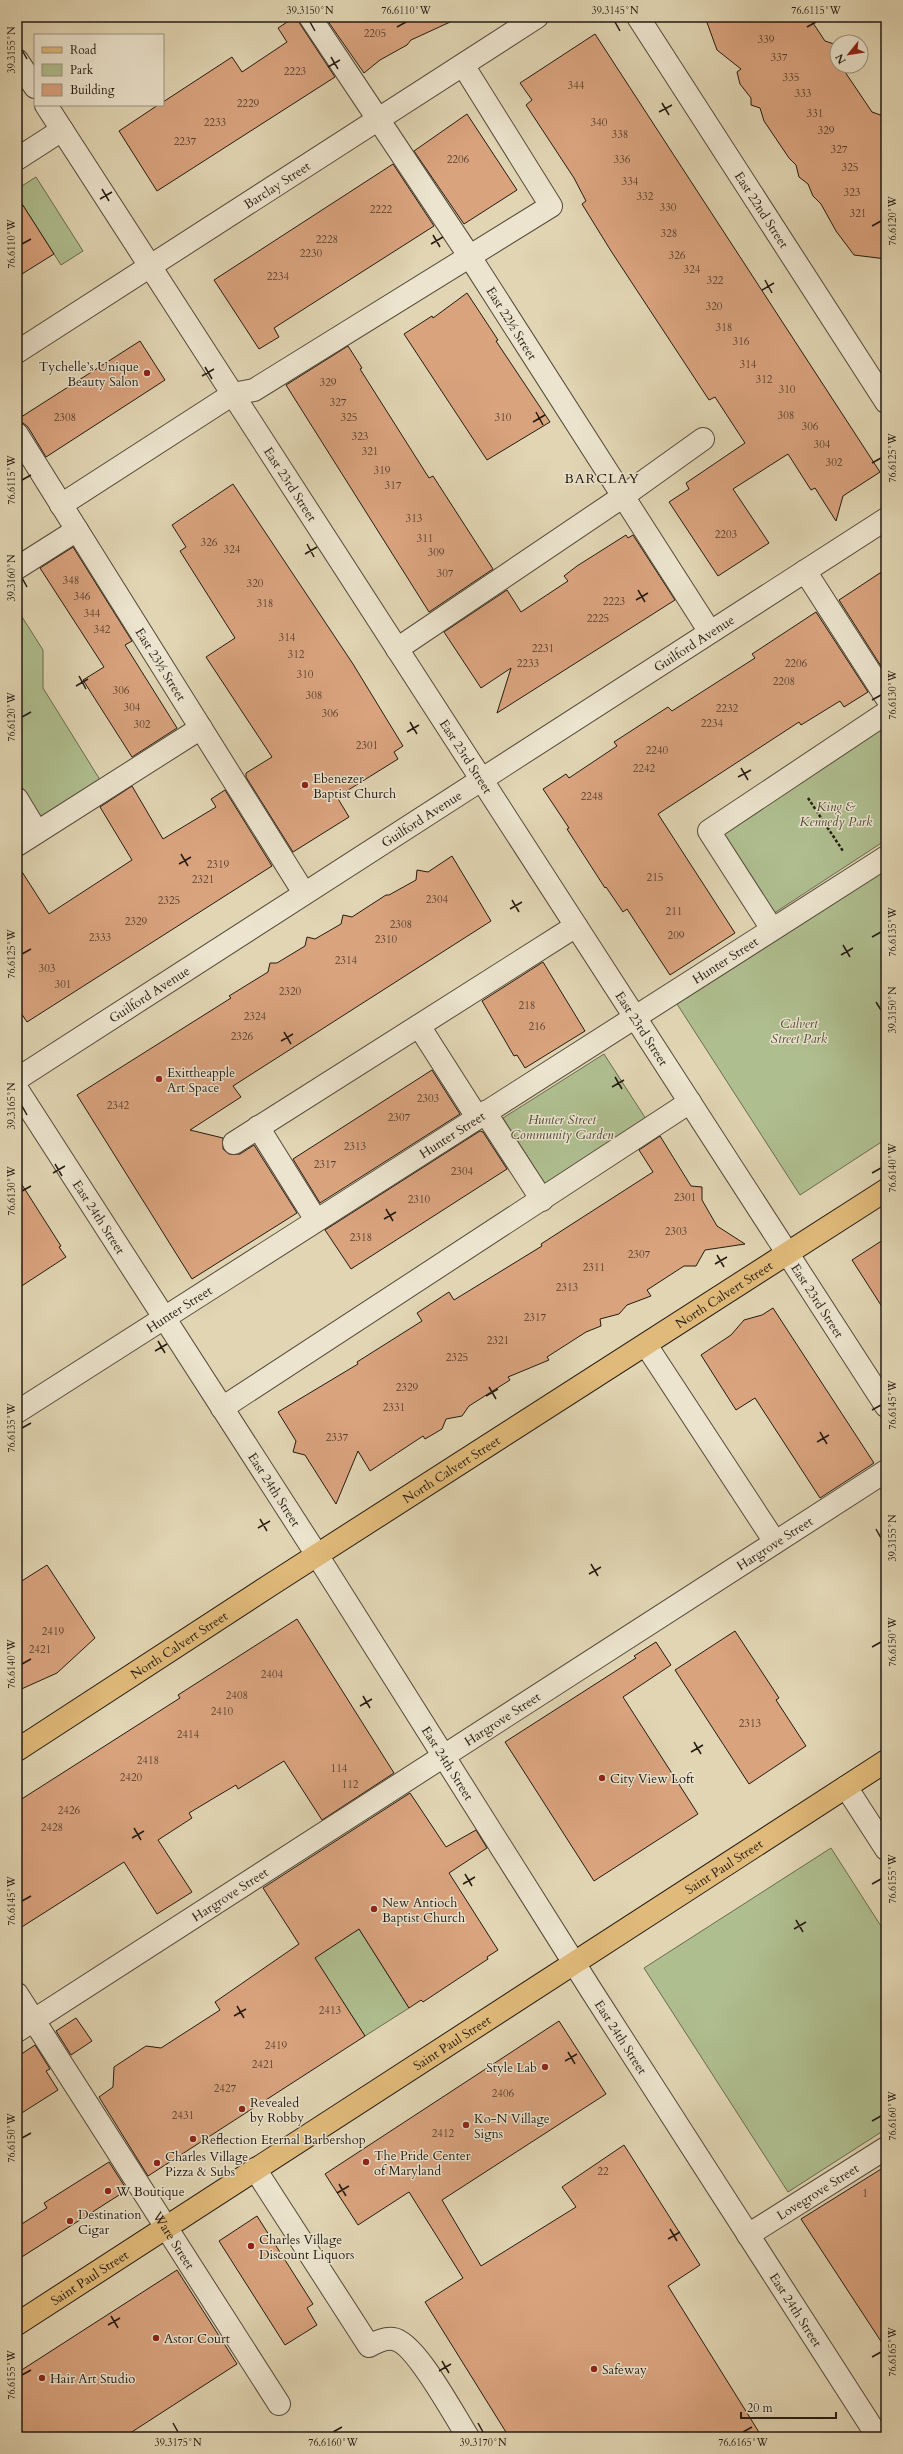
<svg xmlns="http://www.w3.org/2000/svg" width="903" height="2454" font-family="Cardo,serif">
<rect width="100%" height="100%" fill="#e1d5b3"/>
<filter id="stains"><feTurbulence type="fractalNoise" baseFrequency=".005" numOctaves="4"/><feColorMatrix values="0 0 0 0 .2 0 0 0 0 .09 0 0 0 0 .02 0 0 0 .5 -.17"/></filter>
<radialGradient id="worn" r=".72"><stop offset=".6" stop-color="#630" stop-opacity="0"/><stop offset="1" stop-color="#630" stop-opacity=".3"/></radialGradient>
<!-- green -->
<path fill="#afbe8f" stroke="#6a6c50" d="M36 177 83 251 61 265 17 196V189Z
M17 609 43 650V688L102 783 42 820 17 779Z
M886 719V840L762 921 709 838Z
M886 870V1139L800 1195 677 1004Z
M604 1054 646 1119 545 1184 503 1118Z
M831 1848 886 1934V2129L788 2192 644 1968Z
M359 1929 409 2008 365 2036 314 1958Z"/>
<!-- building -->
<path fill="#d9a37e" stroke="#251b12" d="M295 17H298L300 24 335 77 157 191 119 131 158 105H163V102L232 57 242 72 287 42 278 28Z
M325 17H461L411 40 407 45 380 60 364 73Z
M705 17H809L825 41 837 45V66H841L872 112 886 117V259L854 255 836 231 821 204 813 196 808 184 799 177 796 165 789 158 764 121 760 108 751 105V98L740 84 737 72 741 69 717 50Z
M595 34 880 472 843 496 836 521 815 488 811 490 788 454 733 489 769 543 718 576 669 502 689 489 686 483 745 443 715 397 709 400 611 251 582 204 586 201 574 178 526 105 532 100 520 83Z
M467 114 517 190 464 224 414 151Z
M393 164 434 226 274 328 279 337 259 349 214 280Z
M17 196 54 254 17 277Z
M467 293 498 340 496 341 550 422 487 460 404 334 432 316 433 318Z
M140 341 165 380 46 457 28 427 18 419Z
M348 346 362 368 360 369 429 478 433 476 493 569 429 612 286 385Z
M233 484 353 664 403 746 394 752 398 759 337 797 349 817 293 852 246 777V773L272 757 206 657 235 638 180 551 186 547 172 525Z
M626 535 628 538 633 535 675 600 497 713 511 668 481 688 444 632 507 590 521 612 568 581 564 576 577 566Z
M73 547 132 641 125 645 177 728 132 757 83 680 104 667 40 568Z
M886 569V674L839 600Z
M816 612 868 692 844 707 840 701 801 725 799 722 658 814 735 933 670 975 627 909 623 912 606 887 605 888 567 829 569 828 543 789 566 774 569 778 617 746 614 742 668 707 672 711 755 658 752 654Z
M132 786 163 839 216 807 211 799 225 790 272 866 27 1022 17 1007V864L49 914 132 860 100 807Z
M452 856 491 921 233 1086 241 1097 190 1130 223 1138V1149L229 1154H240L254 1145 297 1213 192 1279 77 1095 231 998 229 996 268 972 270 963H277L305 946 307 937 315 939 341 924 343 915 352 917 386 895H389L416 880 417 870 428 872Z
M543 962 585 1031 525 1068 517 1055 514 1056 482 1001Z
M432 1070 460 1114 320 1203 293 1159Z
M480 1131 483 1132 507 1169 351 1269 325 1230Z
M660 1136 691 1186 702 1187V1200L717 1226 745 1244 705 1250 696 1266H684L647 1290 651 1296 627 1305 619 1314 600 1319 601 1326 586 1332 547 1357 549 1360 508 1377 510 1380 469 1406 462 1416 446 1419 442 1429 425 1439 423 1436 370 1471 358 1451 336 1504 305 1455 293 1452 296 1441 278 1412 358 1364 357 1362 422 1321 417 1313 449 1292 454 1300 542 1246 541 1244 653 1172 639 1150Z
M17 1177 61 1246 59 1247 66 1257 17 1289Z
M886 1238V1313L852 1260Z
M773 1308 874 1463 820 1498 755 1398 736 1410 701 1355 731 1335 744 1320 762 1315Z
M47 1565 95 1638 57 1673 17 1691V1584Z
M297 1619 394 1773 322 1820 284 1761 238 1789 236 1785 214 1798 189 1813 192 1818 158 1840 192 1892 157 1914 124 1862 17 1930V1802L180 1698 178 1695Z
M735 1631 779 1698 776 1700 806 1746 749 1784 675 1670Z
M656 1642 671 1665 623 1697 698 1814 594 1881 505 1742 636 1658 634 1656Z
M410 1793 446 1847 476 1830 487 1848 449 1873 498 1950 487 1957 488 1959 423 2002 421 2000 409 2008 359 1929 315 1958 365 2036 148 2176 99 2097 113 2087 114 2067 146 2046 161 2048 220 2010 215 2002 299 1944 263 1888Z
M76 2018 92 2041 71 2055 56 2031Z
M559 2021 606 2094 442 2200 481 2266 576 2207 562 2187 624 2145 700 2265 668 2286 762 2437H509L425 2302 463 2278 409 2192 358 2225 325 2174Z
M35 2045 50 2069 46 2071 58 2090 17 2116V2057Z
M109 2162 127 2190 17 2260V2227L47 2208 44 2203Z
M886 2166V2349L801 2219Z
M257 2216 313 2304 307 2308 317 2325 285 2345 219 2241Z
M177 2270 237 2364 124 2437H26L17 2423V2373Z"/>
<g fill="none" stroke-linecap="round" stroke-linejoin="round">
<defs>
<g id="minor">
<path d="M310 17 470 257 710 632"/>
<path id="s1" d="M638 17 886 402"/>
<path d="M17 60 35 87"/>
<path id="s2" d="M46 105 886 1406"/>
<path d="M17 159 62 130"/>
<path id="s3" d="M17 352 537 17"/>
<path d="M17 434 304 893"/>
<path d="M61 505 233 394 254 390 551 206 463 65"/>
<path d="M17 568 77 530"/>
<path d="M805 571 886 697"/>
<path d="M397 649 622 497 703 439"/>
<path d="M17 799 37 832"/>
<path d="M17 845 201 728"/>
<path d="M772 929 709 831 886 713"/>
<path d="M419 1026 477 1117"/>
<path id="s4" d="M17 1079 886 519"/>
<path id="s5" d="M17 1089 317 1555 591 1990 878 2437"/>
<path d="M485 1112 542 1200"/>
<path d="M258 1127 316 1220"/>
<path d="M234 1143 576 926"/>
<path d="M646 1345 775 1542"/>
<path d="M222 1408 690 1102"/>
<path id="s6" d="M17 1412 886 857"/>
<path d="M846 1787 886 1849"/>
<path id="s7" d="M17 1994 279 2404"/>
<path id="s8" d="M17 2031 886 1471"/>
<path d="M255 2169 369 2346C376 2342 384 2338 393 2339 415 2341 455 2417 468 2437"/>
<path id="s9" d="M748 2235 886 2148"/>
</g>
<g id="major">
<path id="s10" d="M17 1750 275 1582 886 1190"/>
<path id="s11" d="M17 2324 886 1761"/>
</g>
</defs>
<!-- minor casing -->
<use href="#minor" stroke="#544a3a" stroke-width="24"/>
<!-- major casing -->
<use href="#major" stroke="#251b12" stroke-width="24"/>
<!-- path -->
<path stroke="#251b12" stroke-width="2.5" stroke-dasharray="3 2" stroke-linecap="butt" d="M808 798 843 851"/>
<!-- minor -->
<use href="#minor" stroke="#ece4ce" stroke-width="22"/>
<!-- major -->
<use href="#major" stroke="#e0ba7a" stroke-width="22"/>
</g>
<!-- ticks -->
<path fill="none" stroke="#251b12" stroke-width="1.5" d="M310 22 315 31M615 22 620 31M397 27 406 22M807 27 816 22M22 50 27 59M331 57 338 69M328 67 340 60M662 103 669 115M659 112 672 105M102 189 109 201M100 199 112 192M872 226 881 221M433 235 440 247M22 244 31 239M431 244 443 237M765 280 772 293M762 290 774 283M205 367 212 379M202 376 214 369M536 412 543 425M533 422 545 415M872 463 881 458M22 480 31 475M307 544 314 557M305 554 317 547M22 578 27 587M638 590 645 602M636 600 648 593M79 676 86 689M76 686 88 679M872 700 881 695M22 717 31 712M410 722 417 734M407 732 419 725M741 768 748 780M738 777 751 770M181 854 188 866M179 864 191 857M512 900 519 912M510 909 522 902M872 937 881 932M843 945 850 957M22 954 31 949M841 955 853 948M876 1002 881 1010M284 1032 291 1044M281 1041 293 1034M615 1077 622 1089M612 1087 624 1080M22 1106 27 1115M55 1164 62 1176M53 1173 65 1166M872 1173 881 1168M22 1191 31 1186M386 1209 393 1221M384 1219 396 1212M717 1255 724 1267M715 1264 727 1257M158 1341 165 1353M155 1351 167 1344M489 1387 496 1399M486 1396 498 1389M872 1410 881 1405M22 1428 31 1423M820 1432 827 1444M817 1442 829 1435M260 1519 267 1531M258 1528 270 1521M876 1529 881 1538M591 1564 598 1576M589 1574 601 1567M872 1647 881 1642M22 1664 31 1659M363 1696 370 1708M360 1706 372 1699M694 1742 701 1754M691 1752 703 1745M134 1828 141 1840M132 1838 144 1831M465 1874 472 1886M463 1884 475 1877M872 1884 881 1879M22 1901 31 1896M796 1920 803 1932M794 1929 806 1922M237 2006 244 2018M234 2016 246 2009M568 2052 575 2064M565 2061 577 2054M872 2121 881 2116M22 2138 31 2133M339 2184 346 2196M337 2193 349 2186M670 2229 677 2241M668 2239 680 2232M111 2316 118 2328M108 2325 120 2318M872 2357 881 2352M442 2361 449 2373M439 2371 451 2364M22 2375 31 2370M173 2423 178 2432M478 2423 483 2432M333 2432 342 2427M743 2432 752 2427"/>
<!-- markers -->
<g fill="#8f2418" stroke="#ece4ce" stroke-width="1.5">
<circle cx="147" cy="373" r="4"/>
<circle cx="305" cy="785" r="4"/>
<circle cx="159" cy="1079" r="4"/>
<circle cx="602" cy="1778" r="4"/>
<circle cx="374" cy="1909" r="4"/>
<circle cx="545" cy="2067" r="4"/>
<circle cx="242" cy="2109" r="4"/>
<circle cx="466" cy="2125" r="4"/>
<circle cx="193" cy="2139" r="4"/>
<circle cx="366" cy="2162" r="4"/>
<circle cx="157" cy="2163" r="4"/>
<circle cx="108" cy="2191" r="4"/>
<circle cx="70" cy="2221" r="4"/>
<circle cx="251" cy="2246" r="4"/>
<circle cx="156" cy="2338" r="4"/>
<circle cx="594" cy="2369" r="4"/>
<circle cx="42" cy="2378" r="4"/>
</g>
<g text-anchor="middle" stroke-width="3" stroke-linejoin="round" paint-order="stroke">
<!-- number labels -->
<g font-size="11" fill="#523d2d">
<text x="375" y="37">2205</text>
<text x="766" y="43">339</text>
<text x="779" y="61">337</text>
<text x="295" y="75">2223</text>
<text x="791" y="81">335</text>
<text x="576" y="89">344</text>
<text x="803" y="97">333</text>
<text x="248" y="107">2229</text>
<text x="815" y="117">331</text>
<text x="215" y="126">2233</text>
<text x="599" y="126">340</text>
<text x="826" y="134">329</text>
<text x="620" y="138">338</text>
<text x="185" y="145">2237</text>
<text x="839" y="153">327</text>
<text x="458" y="163">2206</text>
<text x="622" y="163">336</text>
<text x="850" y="171">325</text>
<text x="630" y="185">334</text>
<text x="852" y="196">323</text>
<text x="645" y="200">332</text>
<text x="668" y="211">330</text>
<text x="381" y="213">2222</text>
<text x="858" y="217">321</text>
<text x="669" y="237">328</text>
<text x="327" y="243">2228</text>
<text x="311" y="257">2230</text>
<text x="677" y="259">326</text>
<text x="692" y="273">324</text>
<text x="278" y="280">2234</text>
<text x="715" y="284">322</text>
<text x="714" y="310">320</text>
<text x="724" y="331">318</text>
<text x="741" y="345">316</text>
<text x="748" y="368">314</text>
<text x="764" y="383">312</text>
<text x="328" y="386">329</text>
<text x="787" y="393">310</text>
<text x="338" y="406">327</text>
<text x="786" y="419">308</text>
<text x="65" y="421">2308</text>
<text x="349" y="421">325</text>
<text x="503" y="421">310</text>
<text x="810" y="430">306</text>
<text x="360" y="440">323</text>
<text x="822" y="448">304</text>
<text x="370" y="455">321</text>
<text x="834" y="466">302</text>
<text x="382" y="474">319</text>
<text x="393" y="489">317</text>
<text x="414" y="522">313</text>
<text x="726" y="538">2203</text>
<text x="425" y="542">311</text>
<text x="209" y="546">326</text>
<text x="232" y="553">324</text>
<text x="436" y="556">309</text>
<text x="445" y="577">307</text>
<text x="71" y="584">348</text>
<text x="255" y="587">320</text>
<text x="82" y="600">346</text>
<text x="614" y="605">2223</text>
<text x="265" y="607">318</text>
<text x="92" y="617">344</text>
<text x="598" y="622">2225</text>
<text x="102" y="633">342</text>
<text x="287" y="641">314</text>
<text x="543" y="652">2231</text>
<text x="296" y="658">312</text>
<text x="528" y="667">2233</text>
<text x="796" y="667">2206</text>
<text x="305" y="678">310</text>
<text x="784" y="685">2208</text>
<text x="121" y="694">306</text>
<text x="314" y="699">308</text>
<text x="132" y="711">304</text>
<text x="727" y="712">2232</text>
<text x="330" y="717">306</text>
<text x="712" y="727">2234</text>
<text x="142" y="728">302</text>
<text x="367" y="749">2301</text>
<text x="657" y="754">2240</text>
<text x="644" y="772">2242</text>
<text x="592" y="800">2248</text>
<text x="218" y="868">2319</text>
<text x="655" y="881">215</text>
<text x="203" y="883">2321</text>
<text x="437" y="903">2304</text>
<text x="169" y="904">2325</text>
<text x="674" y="915">211</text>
<text x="136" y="925">2329</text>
<text x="401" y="928">2308</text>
<text x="676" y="939">209</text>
<text x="100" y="941">2333</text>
<text x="386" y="943">2310</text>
<text x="346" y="964">2314</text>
<text x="47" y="972">303</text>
<text x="63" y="988">301</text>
<text x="290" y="995">2320</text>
<text x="527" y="1009">218</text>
<text x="255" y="1020">2324</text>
<text x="537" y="1030">216</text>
<text x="242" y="1040">2326</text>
<text x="428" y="1102">2303</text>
<text x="118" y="1109">2342</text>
<text x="399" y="1121">2307</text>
<text x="355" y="1150">2313</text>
<text x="325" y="1168">2317</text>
<text x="462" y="1175">2304</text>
<text x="685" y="1201">2301</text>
<text x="419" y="1203">2310</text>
<text x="676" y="1235">2303</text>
<text x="361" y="1241">2318</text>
<text x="639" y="1258">2307</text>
<text x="594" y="1271">2311</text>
<text x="567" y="1291">2313</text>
<text x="535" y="1321">2317</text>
<text x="498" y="1344">2321</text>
<text x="457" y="1361">2325</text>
<text x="407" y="1391">2329</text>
<text x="394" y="1411">2331</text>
<text x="337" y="1441">2337</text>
<text x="53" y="1635">2419</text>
<text x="40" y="1653">2421</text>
<text x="272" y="1678">2404</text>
<text x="237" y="1699">2408</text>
<text x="222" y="1715">2410</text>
<text x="750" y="1727">2313</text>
<text x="188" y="1738">2414</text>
<text x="148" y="1764">2418</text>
<text x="339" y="1772">114</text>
<text x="131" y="1781">2420</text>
<text x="350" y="1788">112</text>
<text x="69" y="1814">2426</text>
<text x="52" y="1831">2428</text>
<text x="330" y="2014">2413</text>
<text x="276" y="2049">2419</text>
<text x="263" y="2068">2421</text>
<text x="225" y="2092">2427</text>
<text x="503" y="2097">2406</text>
<text x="183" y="2119">2431</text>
<text x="443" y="2137">2412</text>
<text x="603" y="2175">22</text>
<text x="865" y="2197">1</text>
</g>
<!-- street labels -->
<g font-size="13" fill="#251b12" stroke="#ece4ce">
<text dy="5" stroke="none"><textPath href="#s3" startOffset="309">Barclay Street</textPath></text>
<text dy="5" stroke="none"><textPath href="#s1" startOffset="229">East 22nd Street</textPath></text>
<text transform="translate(512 323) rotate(58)" y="5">East 22½ Street</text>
<text dy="5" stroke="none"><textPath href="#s2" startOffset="451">East 23rd Street</textPath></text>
<text dy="5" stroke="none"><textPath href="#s4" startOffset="805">Guilford Avenue</textPath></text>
<text transform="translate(161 664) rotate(58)" y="5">East 23½ Street</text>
<text dy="5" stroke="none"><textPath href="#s2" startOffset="775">East 23rd Street</textPath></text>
<text dy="5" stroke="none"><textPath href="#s4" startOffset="481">Guilford Avenue</textPath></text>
<text dy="5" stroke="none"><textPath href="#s6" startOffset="840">Hunter Street</textPath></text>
<text dy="5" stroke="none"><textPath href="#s4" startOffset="157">Guilford Avenue</textPath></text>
<text dy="5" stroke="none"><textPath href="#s2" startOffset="1099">East 23rd Street</textPath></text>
<text dy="5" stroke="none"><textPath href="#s6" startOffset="516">Hunter Street</textPath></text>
<text dy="5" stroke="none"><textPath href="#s5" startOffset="152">East 24th Street</textPath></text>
<text dy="5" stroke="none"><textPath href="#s10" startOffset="841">North Calvert Street</textPath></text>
<text dy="5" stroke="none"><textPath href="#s2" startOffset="1423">East 23rd Street</textPath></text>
<text dy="5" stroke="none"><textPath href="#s6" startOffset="192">Hunter Street</textPath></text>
<text dy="5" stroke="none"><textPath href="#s10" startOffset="517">North Calvert Street</textPath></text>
<text dy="5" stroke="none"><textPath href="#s5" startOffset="476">East 24th Street</textPath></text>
<text dy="5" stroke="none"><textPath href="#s8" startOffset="901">Hargrove Street</textPath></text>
<text dy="5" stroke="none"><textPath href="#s10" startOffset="193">North Calvert Street</textPath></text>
<text dy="5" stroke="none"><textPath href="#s8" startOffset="577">Hargrove Street</textPath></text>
<text dy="5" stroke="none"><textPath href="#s5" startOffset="800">East 24th Street</textPath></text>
<text dy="5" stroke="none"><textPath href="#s11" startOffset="842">Saint Paul Street</textPath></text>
<text dy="5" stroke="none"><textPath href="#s8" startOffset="253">Hargrove Street</textPath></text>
<text dy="5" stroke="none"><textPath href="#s5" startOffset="1124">East 24th Street</textPath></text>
<text dy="5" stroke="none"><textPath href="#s11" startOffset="518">Saint Paul Street</textPath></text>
<text dy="5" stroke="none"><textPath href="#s9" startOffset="82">Lovegrove Street</textPath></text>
<text dy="5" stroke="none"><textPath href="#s7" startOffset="292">Ware Street</textPath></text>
<text dy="5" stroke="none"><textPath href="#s11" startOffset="86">Saint Paul Street</textPath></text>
<text dy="5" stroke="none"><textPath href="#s5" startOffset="1448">East 24th Street</textPath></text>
</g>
<!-- poi labels -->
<g font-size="13" fill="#251b12" stroke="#ece4ce" text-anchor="start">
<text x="139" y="371" text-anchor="end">Tychelle’s Unique<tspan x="139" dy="15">Beauty Salon</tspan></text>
<text x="313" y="783">Ebenezer<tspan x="313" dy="15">Baptist Church</tspan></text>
<text x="167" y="1077">Exittheapple<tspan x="167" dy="15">Art Space</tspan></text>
<text x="610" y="1783">City View Loft</text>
<text x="382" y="1907">New Antioch<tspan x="382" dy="15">Baptist Church</tspan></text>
<text x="537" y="2072" text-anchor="end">Style Lab</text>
<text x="250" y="2107">Revealed<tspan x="250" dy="15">by Robby</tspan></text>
<text x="474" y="2123">Ko-N Village<tspan x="474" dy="15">Signs</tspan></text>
<text x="201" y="2144">Reflection Eternal Barbershop</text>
<text x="374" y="2160">The Pride Center<tspan x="374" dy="15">of Maryland</tspan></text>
<text x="165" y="2161">Charles Village<tspan x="165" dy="15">Pizza &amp; Subs</tspan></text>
<text x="116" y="2196">W Boutique</text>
<text x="78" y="2219">Destination<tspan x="78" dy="15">Cigar</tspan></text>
<text x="259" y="2244">Charles Village<tspan x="259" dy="15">Discount Liquors</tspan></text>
<text x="164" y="2343">Astor Court</text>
<text x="602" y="2374">Safeway</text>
<text x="50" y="2383">Hair Art Studio</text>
</g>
<!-- park labels -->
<g font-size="13" font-style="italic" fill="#4e4c38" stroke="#ece4ce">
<text x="836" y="811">King &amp;<tspan x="836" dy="15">Kennedy Park</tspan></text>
<text x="799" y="1028">Calvert<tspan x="799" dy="15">Street Park</tspan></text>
<text x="562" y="1124">Hunter Street<tspan x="562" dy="15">Community Garden</tspan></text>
</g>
<!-- neighbourhood labels -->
<g font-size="14" letter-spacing="1" fill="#251b12" stroke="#ece4ce">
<text x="602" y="483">BARCLAY</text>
</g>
</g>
<!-- margin -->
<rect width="903" height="2454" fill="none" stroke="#e1d5b3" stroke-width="44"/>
<!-- legend -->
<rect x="34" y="34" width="130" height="72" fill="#ece4ce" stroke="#9c9483"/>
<rect x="42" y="47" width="20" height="6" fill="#e0ba7a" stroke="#9c9483"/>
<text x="70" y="54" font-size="12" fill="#251b12">Road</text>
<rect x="42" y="64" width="20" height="12" fill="#afbe8f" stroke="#9c9483"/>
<text x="70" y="74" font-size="12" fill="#251b12">Park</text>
<rect x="42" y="84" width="20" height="12" fill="#d9a37e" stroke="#9c9483"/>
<text x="70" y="94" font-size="12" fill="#251b12">Building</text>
<!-- north arrow -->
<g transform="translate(849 54) rotate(240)"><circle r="19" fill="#ece4ce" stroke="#9c9483"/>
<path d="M0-3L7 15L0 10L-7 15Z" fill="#8f2418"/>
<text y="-6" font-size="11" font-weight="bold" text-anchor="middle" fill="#251b12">N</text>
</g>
<!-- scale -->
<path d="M741 2412v6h95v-6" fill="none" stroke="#251b12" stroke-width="2"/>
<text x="747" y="2412" font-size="12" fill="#251b12" stroke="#ece4ce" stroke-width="3" paint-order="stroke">20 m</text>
<rect x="22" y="22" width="859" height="2410" fill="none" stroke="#251b12" stroke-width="1.5"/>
<g font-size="10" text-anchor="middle" fill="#251b12">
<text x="310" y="14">39.3150°N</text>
<text x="406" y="14">76.6110°W</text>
<text x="615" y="14">39.3145°N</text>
<text x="816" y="14">76.6115°W</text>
<text transform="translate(11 50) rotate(-90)" y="4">39.3155°N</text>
<text transform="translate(892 221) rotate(-90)" y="4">76.6120°W</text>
<text transform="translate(11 244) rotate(-90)" y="4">76.6110°W</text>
<text transform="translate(892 458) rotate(-90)" y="4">76.6125°W</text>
<text transform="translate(11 480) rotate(-90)" y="4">76.6115°W</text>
<text transform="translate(11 578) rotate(-90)" y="4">39.3160°N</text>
<text transform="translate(892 695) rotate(-90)" y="4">76.6130°W</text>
<text transform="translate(11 717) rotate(-90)" y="4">76.6120°W</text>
<text transform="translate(892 932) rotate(-90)" y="4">76.6135°W</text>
<text transform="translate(11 954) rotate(-90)" y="4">76.6125°W</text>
<text transform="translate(892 1010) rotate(-90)" y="4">39.3150°N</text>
<text transform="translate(11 1106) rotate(-90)" y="4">39.3165°N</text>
<text transform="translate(892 1168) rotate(-90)" y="4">76.6140°W</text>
<text transform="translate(11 1191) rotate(-90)" y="4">76.6130°W</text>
<text transform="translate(892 1405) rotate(-90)" y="4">76.6145°W</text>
<text transform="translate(11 1428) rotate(-90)" y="4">76.6135°W</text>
<text transform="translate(892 1538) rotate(-90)" y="4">39.3155°N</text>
<text transform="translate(892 1642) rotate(-90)" y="4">76.6150°W</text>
<text transform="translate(11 1664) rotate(-90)" y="4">76.6140°W</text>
<text transform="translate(892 1879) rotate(-90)" y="4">76.6155°W</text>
<text transform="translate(11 1901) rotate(-90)" y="4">76.6145°W</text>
<text transform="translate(892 2116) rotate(-90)" y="4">76.6160°W</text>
<text transform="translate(11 2138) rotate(-90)" y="4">76.6150°W</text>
<text transform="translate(892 2352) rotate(-90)" y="4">76.6165°W</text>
<text transform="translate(11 2375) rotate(-90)" y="4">76.6155°W</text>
<text x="178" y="2446">39.3175°N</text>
<text x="333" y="2446">76.6160°W</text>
<text x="483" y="2446">39.3170°N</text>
<text x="743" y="2446">76.6165°W</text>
</g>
<rect width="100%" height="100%" filter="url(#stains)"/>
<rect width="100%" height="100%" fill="url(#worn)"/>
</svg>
